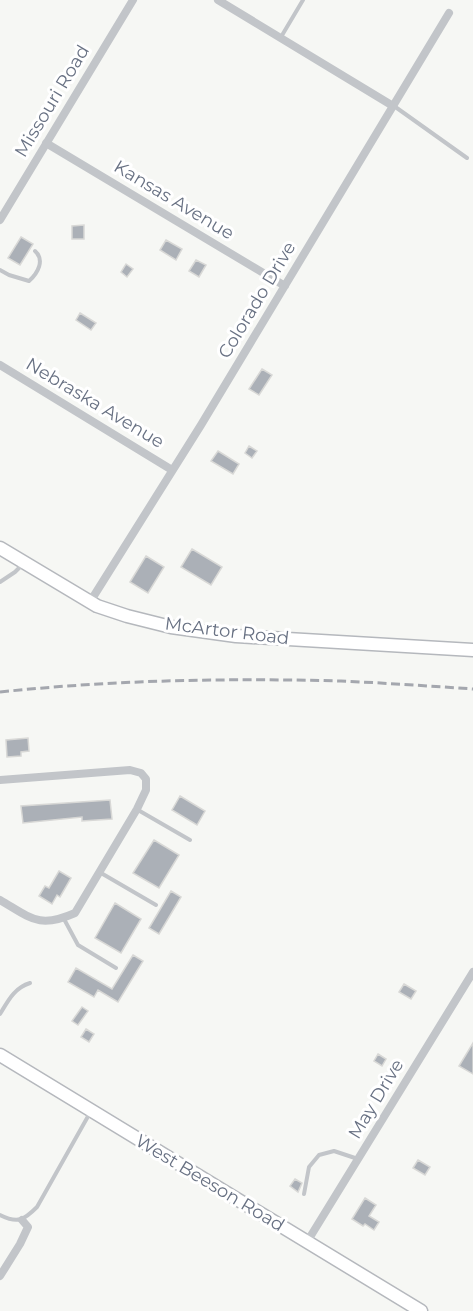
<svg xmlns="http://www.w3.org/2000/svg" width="473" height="1311" font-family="Montserrat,sans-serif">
<rect width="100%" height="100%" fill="#f6f7f4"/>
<!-- building -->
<path fill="#abb0b7" stroke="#d8d8d6" stroke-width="1.5" d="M84 225V239H72V226Z
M21 237 33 244 20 265 8 258Z
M166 240 182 249 176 260 160 250Z
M196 260 206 265 199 277 189 271Z
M126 264 133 269 127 277 121 272Z
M80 313 96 323 91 330 76 320Z
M262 369 272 375 259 395 249 389Z
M249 446 257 451 252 458 245 453Z
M218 451 239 464 233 474 211 461Z
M192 549 222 567 211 585 181 567Z
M146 556 164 567 148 593 130 582Z
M28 738 29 751 21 752V756L7 757 6 740Z
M180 796 205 811 197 825 172 810Z
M110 800 112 819 82 821V817L23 823 21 806Z
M154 840 179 855 159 888 133 873Z
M59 871 71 878 60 897 57 895 52 904 39 896 45 886 49 888Z
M171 891 181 897 159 934 149 928Z
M115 903 141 919 121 953 95 938Z
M133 955 143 961 118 1002 98 990 94 997 68 982 76 968 112 989Z
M404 984 416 991 411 999 399 992Z
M82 1007 88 1011 78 1025 72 1021Z
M86 1029 94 1034 89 1042 81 1037Z
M473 1043V1074L459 1066Z
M378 1054 386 1059 382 1066 374 1061Z
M418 1160 430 1167 425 1175 413 1168Z
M295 1179 302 1183 298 1192 290 1186Z
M365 1198 376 1205 369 1216 379 1222 374 1230 365 1224 363 1226 352 1219Z"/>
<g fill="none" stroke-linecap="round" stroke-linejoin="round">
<defs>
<path id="secondary" d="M0 548 97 606 127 616 171 627 236 636 473 650
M0 1055 421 1311"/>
</defs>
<!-- secondary casing -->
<use href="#secondary" stroke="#b5b8bd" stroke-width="15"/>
<!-- lane -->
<path stroke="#c2c5c9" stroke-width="4" d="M281 37 303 0
M394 106 467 158
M0 270 9 275 29 281C38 273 45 260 35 251
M0 582 15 572 23 564
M138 810 190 840
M101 873 156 905
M64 919 78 945 116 968
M0 1014C8 1001 14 988 30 983
M304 1194 309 1167 319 1155 334 1151 358 1159
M0 1215C18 1224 24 1220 37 1207L91 1111"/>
<!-- street -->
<path stroke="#c2c5c9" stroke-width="8" d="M218 0 393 106
M46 143 285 286
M0 220 133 0
M0 365 172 470
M90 602 201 425 449 13
M0 780 130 770 141 773 146 779V790L137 809 75 913C39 929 31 918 0 900
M307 1242 473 972
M0 1276 20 1244 28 1227 22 1220"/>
<!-- secondary -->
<use href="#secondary" stroke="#fff" stroke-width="12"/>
<!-- rail -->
<path stroke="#a4a7ae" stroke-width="3" stroke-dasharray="9 4.5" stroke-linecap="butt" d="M0 692C113 680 228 678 341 681 385 683 429 686 473 689"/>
</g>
<g text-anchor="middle" stroke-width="6" stroke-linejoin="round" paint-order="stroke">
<!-- street labels -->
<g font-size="18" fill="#687183" stroke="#fff">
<text transform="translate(52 101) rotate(-59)" y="6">Missouri Road</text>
<text transform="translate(174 200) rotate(31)" y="6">Kansas Avenue</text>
<text transform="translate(257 300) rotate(-59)" y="6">Colorado Drive</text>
<text transform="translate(95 403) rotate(31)" y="6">Nebraska Avenue</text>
<text transform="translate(227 631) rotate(7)" y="6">McArtor Road</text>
<text transform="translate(376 1099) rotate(-59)" y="6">May Drive</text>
<text transform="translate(210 1183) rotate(31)" y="6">West Beeson Road</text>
</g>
</g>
</svg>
